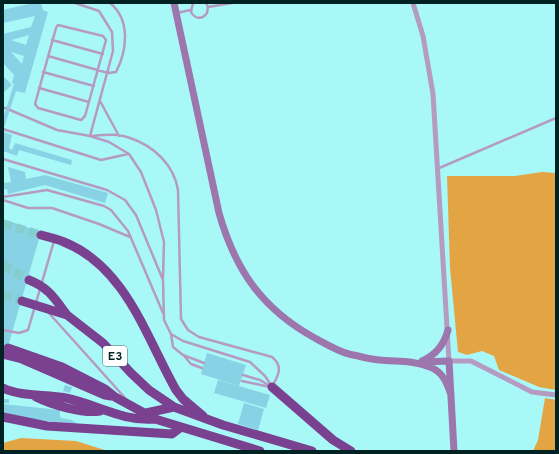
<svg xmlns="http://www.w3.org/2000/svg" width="559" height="454" font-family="Overpass,sans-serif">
<rect width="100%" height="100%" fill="#a8f8f8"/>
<!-- forest -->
<path fill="#e3a543" d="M542 172 556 173V390L539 387 499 370 494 356 482 351 467 355 458 352 450 268 447 176H515Z
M545 398 556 400V451H533L538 440Z
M21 438 76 441 108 451H3V443Z"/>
<!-- building -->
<path fill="#88d2e5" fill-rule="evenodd" d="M33 3H41L43 10 48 12 25 93 16 91 3 131V118L14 84 12 83 14 75 3 63V34L31 27 35 16 3 23V10ZM29 35 26 45 11 40ZM11 52 24 56 22 64Z
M3 76 12 85 3 93Z
M3 132 12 135 9 148 12 150 15 143 72 160 71 165 19 150 17 156 3 151Z
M8 167 25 172 26 179 45 175 108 193 105 203 45 185 8 194 7 189H3V183L11 182Z
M3 219 41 232 3 364Z
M207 353 246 365 239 386 201 374Z
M218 380 270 395 266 408 214 393Z
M65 385 72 387 70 393 63 391Z
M3 399H9V403H3Z
M244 403 264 409 258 430 238 424Z
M3 404 60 410V416L61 418 72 420 82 427 67 423 3 416Z"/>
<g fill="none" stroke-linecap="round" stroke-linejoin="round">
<!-- highway-tunnel -->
<path stroke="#86cdcd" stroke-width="9" stroke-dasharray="9 4.5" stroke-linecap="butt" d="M3 224 41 235
M3 265 29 280
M3 295 22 301"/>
<!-- lane -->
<path stroke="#b59bc1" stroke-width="2.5" d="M75 3 99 11 112 32 113 51 90 136C103 135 117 133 130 138 154 146 174 165 178 190L181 319 188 330 199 337 272 357C283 366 279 374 273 385
M193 3 191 12C195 19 202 20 207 13L208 7 206 3
M208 7 232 3
M177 13 190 10
M58 25 103 36 106 40 85 116 81 120 38 108 35 104 56 28Z
M52 40 103 54
M48 56 108 73 116 72C127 51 131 20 110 3
M43 72 94 86
M39 88 89 102
M100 101 119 136
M3 108H6
M10 110 57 130 90 136 109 142 129 154 141 172 156 210 164 242 163 278
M3 129 101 160 128 154
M3 159 107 190 125 200 136 215 163 280 164 320 171 334 173 347 183 355 204 363
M437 169 556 118
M3 197 47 190 104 206 111 210 128 231 163 313
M3 200 28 208H52L99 224 130 237
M48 312 126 399
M3 330 19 333 28 330 54 241
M171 334 183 341 250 362 265 376 271 385
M185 357 191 364 202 368
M243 375 260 380 270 386
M242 381 270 387"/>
<!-- street -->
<path stroke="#b59bc1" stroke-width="5" d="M413 3 423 36 433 94 449 361H471L532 392 556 395"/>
<!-- secondary -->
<path stroke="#9c76ac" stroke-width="7" d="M174 3 219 213C235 269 261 308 313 337 324 343 337 351 349 354 359 356 369 359 379 360 396 362 414 360 430 367 443 372 447 383 451 395
M422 361C436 355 444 345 448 330
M422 362 449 361 454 451"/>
<!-- highway -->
<path stroke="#79418f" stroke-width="9" d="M41 235C49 237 57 239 64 242 126 267 146 337 176 390L183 399 203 416
M29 280C48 287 55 299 67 315
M22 301 67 315 103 343 131 373 149 390 174 407 223 425 312 451
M8 348 62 367 105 389 115 397 155 419 260 451
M6 355 22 359 105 395 111 396
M272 387 333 440 351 451
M3 388C22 397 45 394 66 398 96 404 123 422 155 419
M36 397C52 405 83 414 100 411
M146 413 174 407
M3 417 47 426 172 434 180 428"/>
</g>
<g text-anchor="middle" stroke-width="4" stroke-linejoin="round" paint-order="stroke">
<!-- shield labels -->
<rect fill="#fff" stroke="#4c6464" stroke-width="1" x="103" y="346" width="24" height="20" rx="3"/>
<g font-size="12" font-weight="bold" fill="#022">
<text x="115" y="360">E3</text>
</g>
</g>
<!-- border -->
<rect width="559" height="454" fill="none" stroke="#002222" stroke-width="8"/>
</svg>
